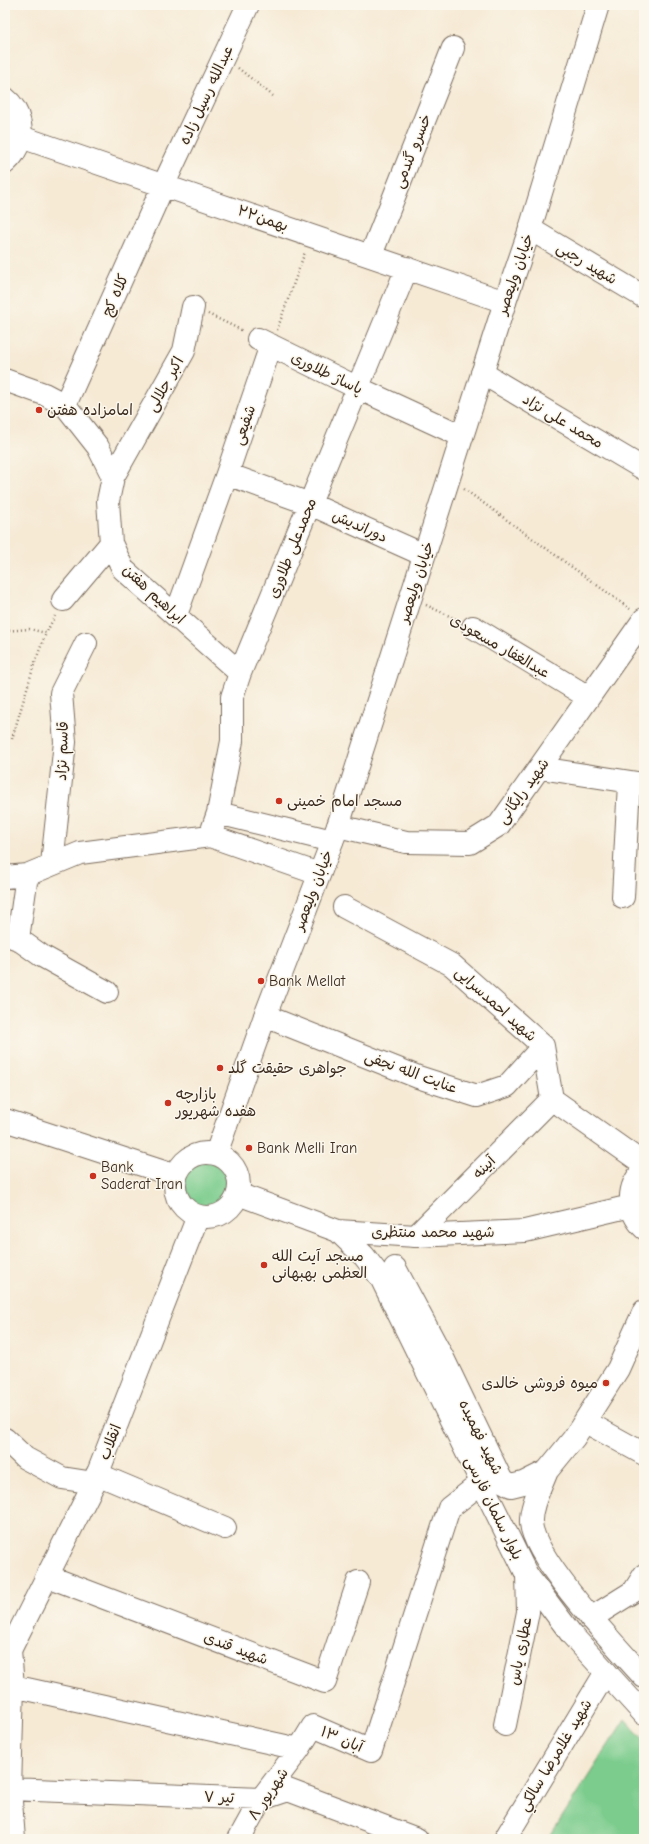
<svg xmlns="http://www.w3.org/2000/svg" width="649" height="1844" font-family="'Comic Neue','Playpen Sans Arabic',sans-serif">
<rect width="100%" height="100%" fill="#fbf7ec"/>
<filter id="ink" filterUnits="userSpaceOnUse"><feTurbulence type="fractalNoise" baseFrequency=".025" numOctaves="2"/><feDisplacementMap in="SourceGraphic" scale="8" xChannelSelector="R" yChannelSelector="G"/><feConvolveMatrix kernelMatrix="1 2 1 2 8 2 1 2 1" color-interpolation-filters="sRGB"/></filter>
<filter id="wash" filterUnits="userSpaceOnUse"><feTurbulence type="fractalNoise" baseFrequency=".012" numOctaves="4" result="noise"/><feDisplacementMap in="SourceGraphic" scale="16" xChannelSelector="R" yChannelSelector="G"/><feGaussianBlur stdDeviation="0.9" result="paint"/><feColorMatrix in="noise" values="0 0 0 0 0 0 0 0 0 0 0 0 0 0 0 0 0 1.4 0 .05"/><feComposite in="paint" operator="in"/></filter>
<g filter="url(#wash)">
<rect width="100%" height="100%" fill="#f6ead5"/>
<!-- green -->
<path fill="#7ccc8d" stroke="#5c7b56" d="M180 1184a28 28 0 1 1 56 0a28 28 0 1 1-56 0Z
M625 1719 644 1740V1839H548Z"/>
</g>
<g filter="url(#ink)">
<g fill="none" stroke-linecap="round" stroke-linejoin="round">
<defs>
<path id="minor" d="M21 137 505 302
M530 229 644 297
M371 255 453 48
M258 339 358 388 462 436
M482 373 644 469
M5 380 44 394 65 405 98 447 113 477 108 501 111 543 123 569 240 673
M65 405 164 184 248 5
M227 474 310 504 424 555
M113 477 184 351 193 307
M63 600 111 543
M176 615 227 474 271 345
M473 627 588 697
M540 768 644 784
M218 813 332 841
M338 826 406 842 470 843 499 825 644 619
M210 836 218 813 232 741V697L240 673 407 268
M52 864 65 742 61 693 86 643
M5 877 27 875 80 853 210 836 319 874
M623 897 629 783
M344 907 452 965 543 1046 552 1099 644 1164
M5 934 18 939 27 875
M18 939 42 956 107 992
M265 1016 418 1077 477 1096 507 1086 543 1046
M416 1236 552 1099
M586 1422 644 1454
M5 1439 25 1458 62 1478 94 1483
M97 1474 225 1528
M47 1576 325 1682 358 1582
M591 1618 634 1591 644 1575
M5 1648 10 1650 13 1686 10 1789 14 1839
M13 1686 299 1749 313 1726 371 1751 449 1508 481 1483
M505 1725 528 1612 527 1575
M10 1789 261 1799 288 1790 417 1839
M239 1839 261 1799 299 1749
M505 1839 606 1672"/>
<path id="major" d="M5 98C20 110 26 134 15 151 13 156 8 160 5 163
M5 1120 176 1176
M175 1185a32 32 0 1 1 64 0a32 32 0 1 1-64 0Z
M216 1154 265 1016 338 826 505 302 530 229 598 5
M644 1170C626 1187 627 1211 644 1228
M238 1194 338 1231 416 1236 525 1231 631 1206
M338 1231 364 1256 381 1278 527 1575 572 1635 644 1714
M395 1268 443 1358 502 1481 511 1486 523 1483 547 1471 574 1438 618 1369 644 1311
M547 1471C541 1487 530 1506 531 1523 534 1560 617 1647 644 1677
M5 1660 94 1483 198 1216
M5 1788 10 1789"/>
</defs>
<!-- minor casing -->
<use href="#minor" stroke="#7c6d5e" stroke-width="24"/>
<!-- major casing -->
<use href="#major" stroke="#7c6d5e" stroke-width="24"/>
<!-- path -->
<path stroke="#7c6d5e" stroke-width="2.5" stroke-dasharray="1 3" stroke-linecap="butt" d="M238 68 273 96
M208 314 243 331
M277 330 305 252
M464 489 630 609
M426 605 458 620
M5 631 29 629 46 633 55 616
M12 739 34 665 46 633"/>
<!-- minor -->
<use href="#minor" stroke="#fff" stroke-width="22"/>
<!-- major -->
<use href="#major" stroke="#fff" stroke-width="22"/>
</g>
</g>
<!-- markers -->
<g fill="#c8321e" stroke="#fbf7ec" stroke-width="1.5">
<circle cx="39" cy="410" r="4"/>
<circle cx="279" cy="801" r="4"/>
<circle cx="261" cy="981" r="4"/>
<circle cx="220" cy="1068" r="4"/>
<circle cx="168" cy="1103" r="4"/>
<circle cx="249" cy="1148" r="4"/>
<circle cx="93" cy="1176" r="4"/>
<circle cx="264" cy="1265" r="4"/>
<circle cx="606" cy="1383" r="4"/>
</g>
<g text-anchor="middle" stroke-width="3" stroke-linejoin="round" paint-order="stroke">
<!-- street labels -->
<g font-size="15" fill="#3b2a1e" stroke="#fbf7ec">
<text transform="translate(206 95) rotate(-65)" y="5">عبدالله رسیل زاده</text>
<text transform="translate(412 151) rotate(-68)" y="5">خسرو گندمی</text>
<text transform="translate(263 218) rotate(19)" y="5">۲۲بهمن</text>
<text transform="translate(587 263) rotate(31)" y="5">شهید رجبی</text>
<text transform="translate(515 274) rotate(-71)" y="5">خیابان ولیعصر</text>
<text transform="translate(115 295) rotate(-66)" y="5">کلاه کج</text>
<text transform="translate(327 373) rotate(26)" y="5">پاساژ طلاوری</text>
<text transform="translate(165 384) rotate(-61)" y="5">اکبر جلالی</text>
<text transform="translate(563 421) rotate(31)" y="5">محمد علی نژاد</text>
<text transform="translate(244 425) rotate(-71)" y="5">شفیعی</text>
<text transform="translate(360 526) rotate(24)" y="5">دوراندیش</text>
<text transform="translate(292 548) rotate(-68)" y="5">محمدعلی طلاوری</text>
<text transform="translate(416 582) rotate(-72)" y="5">خیابان ولیعصر</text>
<text transform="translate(154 594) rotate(43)" y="5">ابراهیم هفتن</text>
<text transform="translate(500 646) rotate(30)" y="5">عبدالغفار مسعودی</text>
<text transform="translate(62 751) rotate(-88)" y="5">قاسم نژاد</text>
<text transform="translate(523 791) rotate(-54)" y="5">شهید رایگانی</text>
<text transform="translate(313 890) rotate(-69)" y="5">خیابان ولیعصر</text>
<text transform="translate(496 1004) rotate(42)" y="5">شهید احمدسرایی</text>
<text transform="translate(411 1072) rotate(20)" y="5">عنایت الله نجفی</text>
<text transform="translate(484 1167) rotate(-45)" y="5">آبینه</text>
<text x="433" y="1237">شهید محمد منتظری</text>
<text transform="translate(481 1437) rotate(64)" y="5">شهید فهمیده</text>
<text transform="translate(110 1442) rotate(-69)" y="5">انقلاب</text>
<text transform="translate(494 1508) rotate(64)" y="5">بلوار سلمان فارسی</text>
<text transform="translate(236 1648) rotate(21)" y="5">شهید قندی</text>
<text transform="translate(520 1651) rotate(-79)" y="5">عطاری یاس</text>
<text transform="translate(342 1739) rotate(23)" y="5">۱۳ آبان</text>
<text transform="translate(555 1755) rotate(-59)" y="5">شهید غلامرضا سالکي</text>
<text transform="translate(268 1794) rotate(-56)" y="5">۸ شهریور</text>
<text transform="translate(219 1797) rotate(2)" y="5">۷ تیر</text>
</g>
<!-- poi labels -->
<g font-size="15" fill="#3b2a1e" stroke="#fbf7ec" text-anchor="start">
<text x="47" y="415">امامزاده هفتن</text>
<text x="287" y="806">مسجد امام خمینی</text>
<text x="269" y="986">Bank Mellat</text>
<text x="228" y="1073">جواهری حقیقت گلد</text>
<text x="176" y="1099">بازارچه<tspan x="176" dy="17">هفده شهریور</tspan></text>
<text x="257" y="1153">Bank Melli Iran</text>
<text x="101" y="1172">Bank<tspan x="101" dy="17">Saderat Iran</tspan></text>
<text x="272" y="1261">مسجد آیت الله<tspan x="272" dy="17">العظمی بهبهانی</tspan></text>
<text x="598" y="1388" text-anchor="end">میوه فروشی خالدی</text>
</g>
</g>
<!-- margin -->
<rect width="649" height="1844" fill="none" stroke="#fbf7ec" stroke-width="20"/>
</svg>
